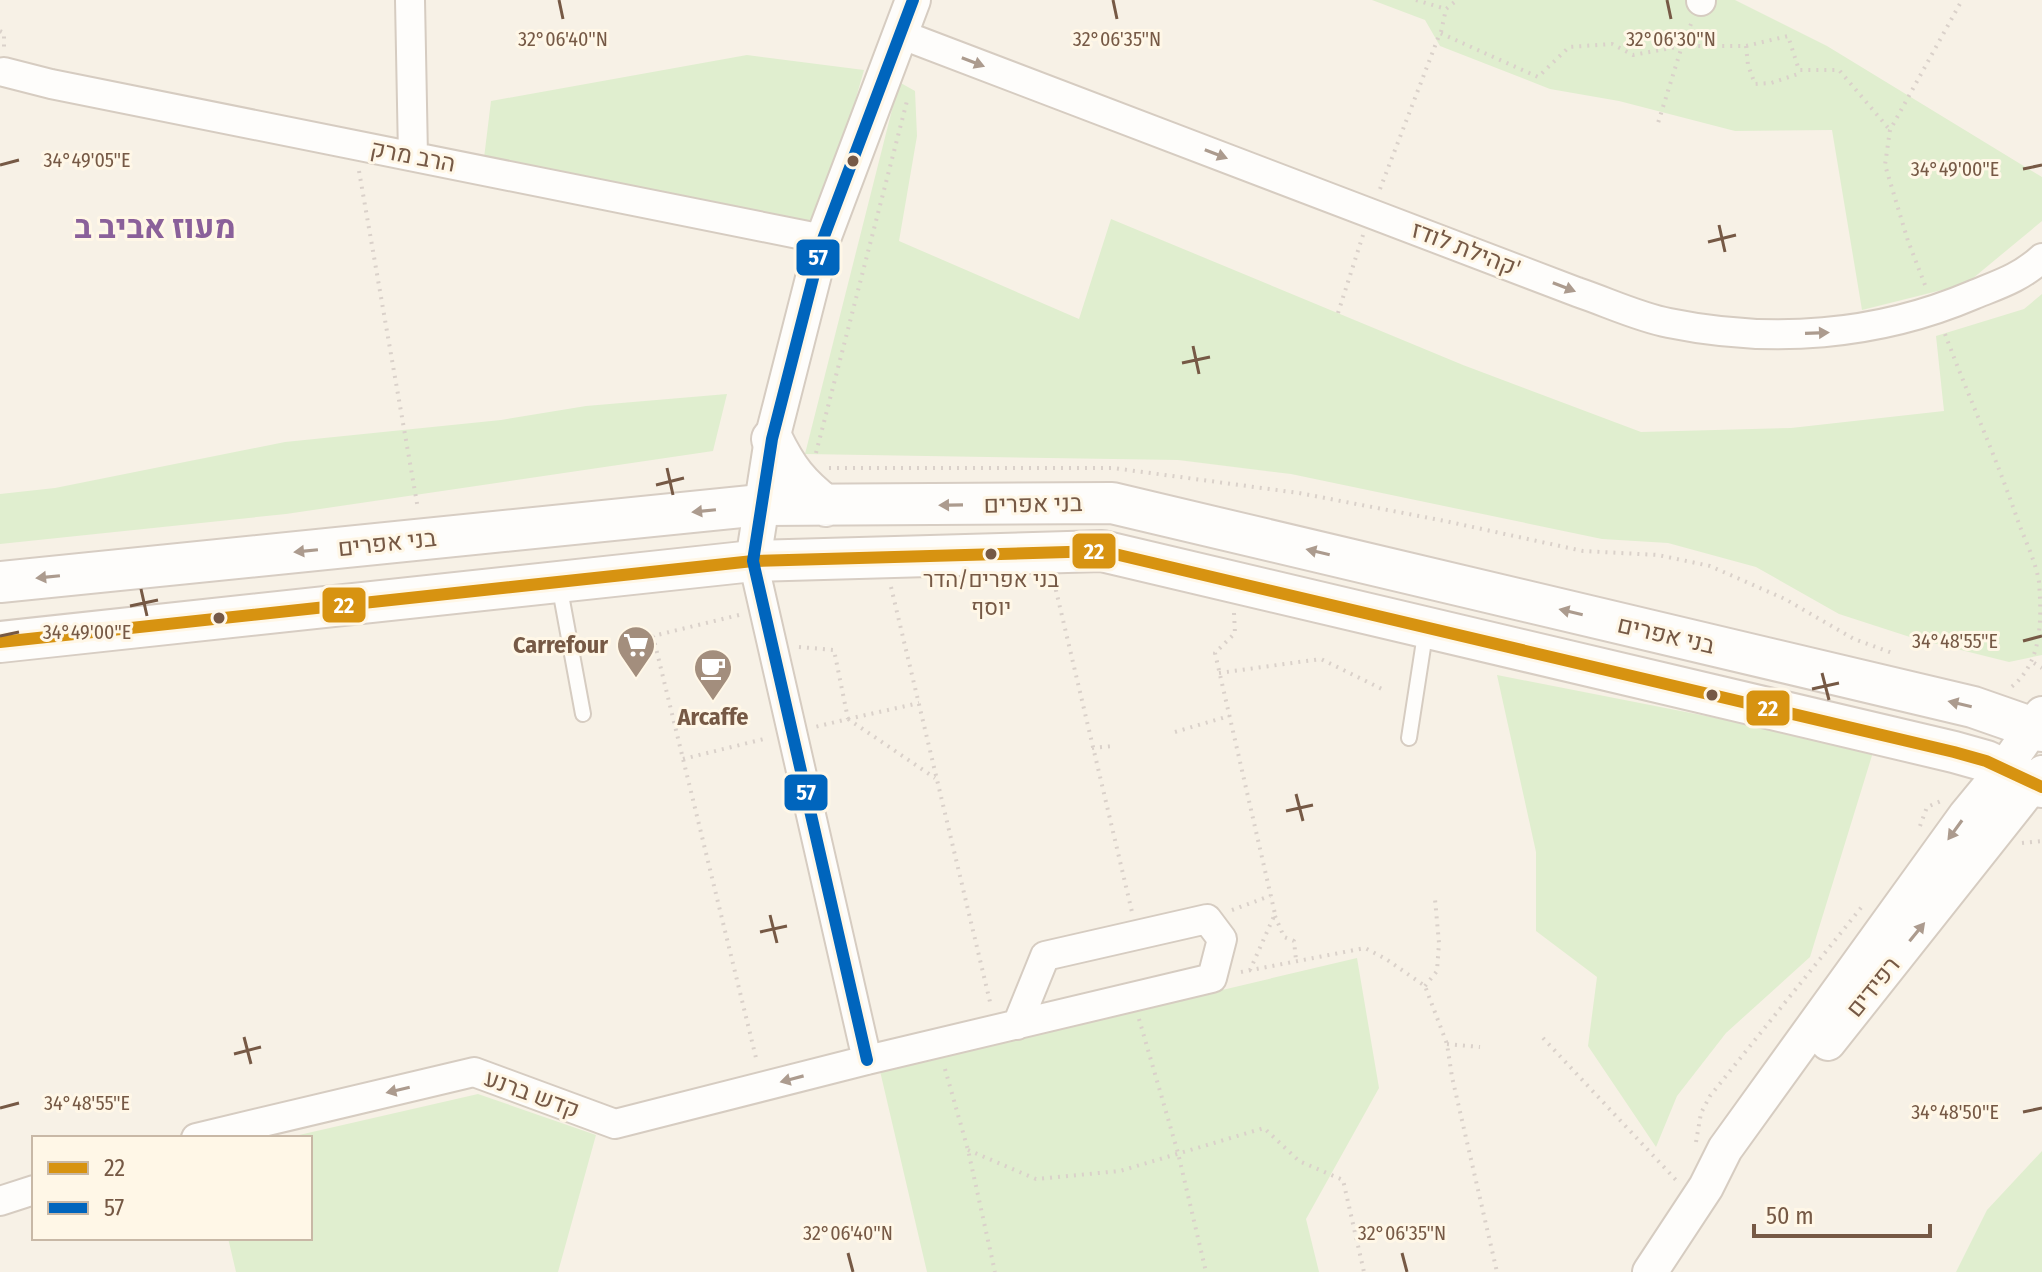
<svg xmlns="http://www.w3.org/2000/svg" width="2042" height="1272" font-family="'Fira Sans Condensed',Heebo,sans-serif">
<rect width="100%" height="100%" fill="#f7f1e6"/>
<!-- green -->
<path fill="#e0eecf" d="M1372 0H1735L1827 46 2042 177V221L1966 284 1862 310 1832 130 1735 131 1619 101 1550 89 1440 46 1425 20Z
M747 55 864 70 820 224 484 158 491 101Z
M899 82 915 91 917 136 899 241 1079 319 1111 219 1463 365 1641 432 1791 428 1944 411 1936 336 2024 309 2042 294V655L2009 662 1913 638 1839 614 1756 567 1668 543 1602 539 1291 474 1178 460 805 454Z
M727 394 713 451 286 514 0 544V494L55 488 285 442 501 420 586 406Z
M1497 675 1874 749 1810 957 1726 1033 1677 1096 1656 1147 1588 1046 1597 977 1536 931V852Z
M1357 958 1379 1088 1306 1219 1319 1272H927L880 1071Z
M478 1094 596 1135 558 1272H236L228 1238H310V1138H286Z
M2042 1151V1272H1956L1987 1210Z"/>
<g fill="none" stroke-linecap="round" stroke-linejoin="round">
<defs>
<path id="service" d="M559 584 583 714
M1409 738 1426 628"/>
<path id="minor" d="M410 0 413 156
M1701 1V0
M900 34 1577 292C1607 302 1638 317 1669 323 1771 344 1877 336 1973 295 2000 284 2020 278 2042 258
M4 72 51 84 823 239
M753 561 867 1060
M196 1138 474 1072 615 1124 867 1060 1212 978 1222 939 1207 919 1045 956 1017 1025
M0 1201 34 1190"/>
<path id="tertiary" d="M753 561 772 439 823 239 913 0
M1828 1043 2042 773
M1650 1272 1706 1187 1725 1149 1966 815 2004 769 2042 714"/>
<path id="secondary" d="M772 439C787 470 799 485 826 506
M0 582 761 505 1112 503 1973 707 2042 731
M0 642 753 561 1102 551 1954 752 1986 761 2042 787"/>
</defs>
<!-- service casing -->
<use href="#service" stroke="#d6ccc1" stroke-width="18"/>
<!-- minor casing -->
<use href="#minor" stroke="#d6ccc1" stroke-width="32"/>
<!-- tertiary casing -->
<use href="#tertiary" stroke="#d6ccc1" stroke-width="38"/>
<!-- secondary casing -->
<use href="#secondary" stroke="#d7cdc3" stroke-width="44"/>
<!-- path -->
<path stroke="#dad1ca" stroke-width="4" stroke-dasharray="2 6" stroke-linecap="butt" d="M1416 0 1446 9
M1691 24 1682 46H1746L1788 36 1799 70H1839L1890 130
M0 31 4 33V50
M1441 32 1446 9 1457 0
M1746 46 1748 65 1755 84 1771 83 1798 74 1799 70
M359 171 418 509
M1380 189 1440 33 1538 77 1569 47 1612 44 1633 55 1682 46 1658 123
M1925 285 1908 241 1885 165 1890 130 1962 0
M1338 313 1363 235
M1945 334C1969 398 1997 459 2019 524 2026 542 2036 563 2039 582 2042 621 2042 664 2010 688
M816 453 907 101
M829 468H1113L1299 493 1445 521 1583 551 1658 555 1710 566 1785 599 1854 639 1895 654
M1054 582 1132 912
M891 587 991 1006
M1234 613 1235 633 1215 653 1275 914 1250 970
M739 615 653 636 757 1062
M799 647 834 650 848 719 815 727
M2034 663 2042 668
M1219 673 1321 659 1384 690
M848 719 935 778
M848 719 919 703
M1175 732 1229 716
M1092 748 1114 746
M683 759 768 738
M1920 826 1927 807 1941 801
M2022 843 2042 841
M1232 910 1270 896
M1275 916 1284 937 1294 941 1296 960
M1241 972 1365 948 1386 959 1425 986 1447 1044 1452 1077 1497 1272
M1425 986 1437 971 1439 943 1435 899
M1139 1019 1178 1153 1206 1272
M1543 1038 1676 1180
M1447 1044 1480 1047
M945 1069 968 1150 995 1272
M1696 1142 1701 1113 1710 1096 1864 904
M968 1150 1036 1179 1120 1171 1264 1128 1299 1161 1343 1180 1364 1272"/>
<!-- service -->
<use href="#service" stroke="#fefdfb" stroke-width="14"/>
<!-- minor -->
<use href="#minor" stroke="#fefdfb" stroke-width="28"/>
<!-- tertiary -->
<use href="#tertiary" stroke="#fefdfb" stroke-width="34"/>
<!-- secondary -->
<use href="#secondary" stroke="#fefdfb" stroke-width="40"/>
<defs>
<path id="bus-1" d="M0 642 753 561 1102 551 1954 752 1986 761 2042 787"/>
<path id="bus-2" d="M867 1060 753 561 772 439 823 239 913 0"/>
</defs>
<!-- bus-1 casing -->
<use href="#bus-1" stroke="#fff7e7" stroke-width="18"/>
<!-- bus-2 casing -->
<use href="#bus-2" stroke="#fff7e7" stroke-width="18"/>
<!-- bus-1 -->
<use href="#bus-1" stroke="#d79311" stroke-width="12"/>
<!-- bus-2 -->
<use href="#bus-2" stroke="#0065bd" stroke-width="12"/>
</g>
<!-- one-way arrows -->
<defs><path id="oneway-solid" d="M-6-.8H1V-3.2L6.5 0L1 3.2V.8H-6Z" transform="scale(2)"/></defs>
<g fill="#ac9b8e">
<use href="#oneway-solid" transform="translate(973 62) rotate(21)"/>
<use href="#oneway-solid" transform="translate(1216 154) rotate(21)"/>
<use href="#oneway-solid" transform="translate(1564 287) rotate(21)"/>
<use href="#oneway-solid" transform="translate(1817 333) rotate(-2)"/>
<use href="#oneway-solid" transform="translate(951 505) rotate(179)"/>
<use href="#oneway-solid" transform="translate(704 511) rotate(174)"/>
<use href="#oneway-solid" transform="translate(306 551) rotate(174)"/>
<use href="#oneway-solid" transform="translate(1318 552) rotate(-167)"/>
<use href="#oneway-solid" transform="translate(48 577) rotate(174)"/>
<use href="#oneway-solid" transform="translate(1571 612) rotate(-167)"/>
<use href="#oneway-solid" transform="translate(1960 704) rotate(-167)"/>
<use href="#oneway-solid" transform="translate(1955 830) rotate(126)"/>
<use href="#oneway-solid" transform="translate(1917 932) rotate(-51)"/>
<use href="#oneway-solid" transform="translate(792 1079) rotate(165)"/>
<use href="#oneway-solid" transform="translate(398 1090) rotate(167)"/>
</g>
<!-- ticks -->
<path fill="none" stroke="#765945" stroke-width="3" d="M559 0 563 19M1113 0 1117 19M1667 0 1671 19M0 165 19 160M2023 169 2042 165M1719 225 1725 252M1708 242 1736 235M1193 346 1199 374M1182 363 1210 357M667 468 673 495M656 485 684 478M141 589 147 616M130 606 158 600M0 636 19 632M2023 641 2042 636M1822 673 1829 700M1812 689 1839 683M1296 794 1303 821M1286 811 1313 805M770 915 777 943M760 932 787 926M244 1037 251 1064M234 1054 261 1047M0 1108 19 1103M2023 1112 2042 1108M848 1253 853 1272M1402 1253 1407 1272"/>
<!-- icons -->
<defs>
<symbol id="supermarket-pin" viewBox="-11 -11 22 30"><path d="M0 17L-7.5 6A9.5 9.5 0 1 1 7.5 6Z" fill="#a38e7d" stroke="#fff7e7"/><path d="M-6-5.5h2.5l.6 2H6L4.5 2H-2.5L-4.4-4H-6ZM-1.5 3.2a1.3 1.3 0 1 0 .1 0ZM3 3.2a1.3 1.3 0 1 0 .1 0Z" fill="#fff"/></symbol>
<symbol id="cafe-pin" viewBox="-11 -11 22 30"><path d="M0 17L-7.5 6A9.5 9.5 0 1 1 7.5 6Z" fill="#a38e7d" stroke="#fff7e7"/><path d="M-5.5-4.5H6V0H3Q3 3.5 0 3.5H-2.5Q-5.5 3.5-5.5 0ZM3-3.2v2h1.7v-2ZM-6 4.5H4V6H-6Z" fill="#fff"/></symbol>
</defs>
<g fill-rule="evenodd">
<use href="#supermarket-pin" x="614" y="623" width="44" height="60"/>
<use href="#cafe-pin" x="691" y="646" width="44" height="60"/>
</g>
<!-- markers -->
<g fill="#765945" stroke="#fff7e7" stroke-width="3">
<circle cx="853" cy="161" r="7"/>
<circle cx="991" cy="554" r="7"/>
<circle cx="219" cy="618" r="7"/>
<circle cx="1712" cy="695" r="7"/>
</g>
<g text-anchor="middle" stroke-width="6" stroke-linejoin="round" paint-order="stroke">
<!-- bus labels -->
<g font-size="22" fill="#765945" stroke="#fff7e7">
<text x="991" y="587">בני אפרים/הדר<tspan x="991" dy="28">יוסף</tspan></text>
</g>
<!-- street labels -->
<g font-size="24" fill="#765945" stroke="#fff7e7">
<text transform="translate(413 156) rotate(11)" y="8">הרב מרק</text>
<text transform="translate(1466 249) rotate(21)" y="8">קהילת לודז'</text>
<text transform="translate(1033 504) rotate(-1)" y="8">בני אפרים</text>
<text transform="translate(387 543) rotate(-6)" y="8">בני אפרים</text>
<text transform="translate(1666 635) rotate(13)" y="8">בני אפרים</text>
<text transform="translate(1873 987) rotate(-51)" y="8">רפידים</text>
<text transform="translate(532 1094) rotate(20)" y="8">קדש ברנע</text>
</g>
<!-- poi labels -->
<g font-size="24" font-weight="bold" fill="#765945" stroke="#fff7e7" text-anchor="end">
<text x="608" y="653">Carrefour</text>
<text x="713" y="725" text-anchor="middle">Arcaffe</text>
</g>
<!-- district labels -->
<g font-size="32" font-weight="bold" fill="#8a609a" stroke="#fff7e7">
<text x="155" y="238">מעוז אביב ב</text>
</g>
</g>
<g font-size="20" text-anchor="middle" fill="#765945" stroke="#fff7e7" stroke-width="6" stroke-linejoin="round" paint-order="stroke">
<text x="563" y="46">32°06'40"N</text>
<text x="1117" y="46">32°06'35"N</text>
<text x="1671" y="46">32°06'30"N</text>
<text x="87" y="167">34°49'05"E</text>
<text x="1955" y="176">34°49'00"E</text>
<text x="87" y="639">34°49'00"E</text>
<text x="1955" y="648">34°48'55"E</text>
<text x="87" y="1110">34°48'55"E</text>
<text x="1955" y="1119">34°48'50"E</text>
<text x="848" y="1240">32°06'40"N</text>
<text x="1402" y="1240">32°06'35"N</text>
</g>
<g stroke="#fff7e7" stroke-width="3">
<rect x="795" y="238" width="46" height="39" rx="8" fill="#0065bd"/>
<rect x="1071" y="532" width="46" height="38" rx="8" fill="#d79311"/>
<rect x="321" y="586" width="46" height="38" rx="8" fill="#d79311"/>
<rect x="1745" y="689" width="46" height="38" rx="8" fill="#d79311"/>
<rect x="783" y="773" width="46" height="39" rx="8" fill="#0065bd"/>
</g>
<g font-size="22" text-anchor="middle" font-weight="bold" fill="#fff">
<text x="818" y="265">57</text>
<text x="1094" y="559">22</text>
<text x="344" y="613">22</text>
<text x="1768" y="716">22</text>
<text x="806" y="800">57</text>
</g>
<!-- legend -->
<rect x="32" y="1136" width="280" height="104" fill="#fff7e7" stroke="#c8b8a6" stroke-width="2"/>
<rect x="48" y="1162" width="40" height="12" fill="#d79311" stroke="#c8b8a6" stroke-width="2"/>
<text x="104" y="1176" font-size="24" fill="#765945">22</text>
<rect x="48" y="1202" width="40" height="12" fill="#0065bd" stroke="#c8b8a6" stroke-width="2"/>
<text x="104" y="1216" font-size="24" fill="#765945">57</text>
<!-- scale -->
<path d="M1754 1224v12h176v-12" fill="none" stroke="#765945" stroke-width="4"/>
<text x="1766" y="1224" font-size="24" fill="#765945" stroke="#fff7e7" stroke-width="6" paint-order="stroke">50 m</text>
</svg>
